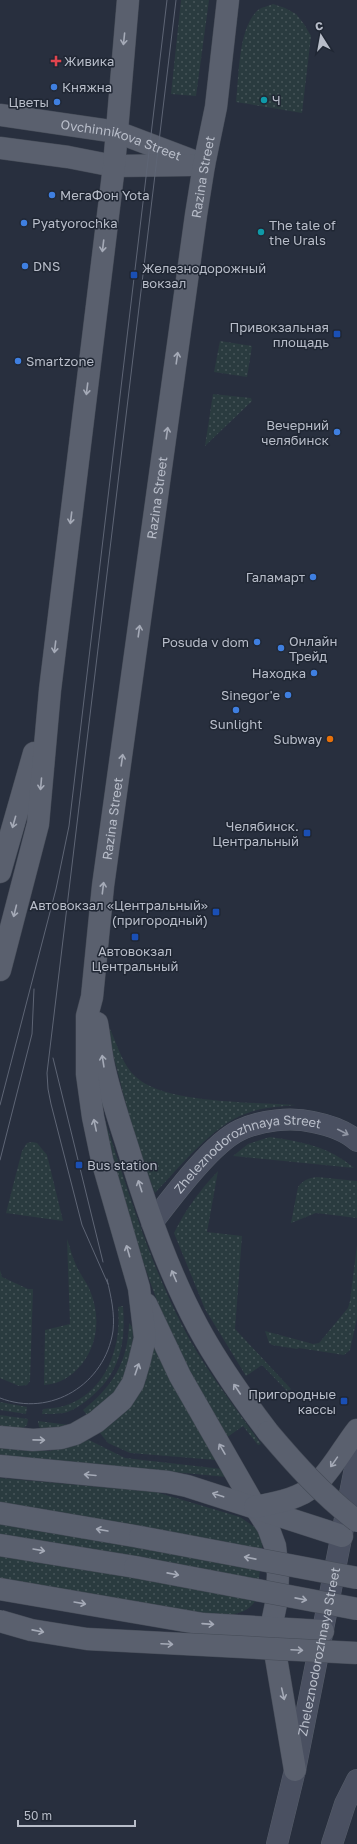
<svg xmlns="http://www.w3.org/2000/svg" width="357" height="1844" font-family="'Golos Text',sans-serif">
<defs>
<pattern id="grass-dots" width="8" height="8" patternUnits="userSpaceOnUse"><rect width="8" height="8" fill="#2a3b3f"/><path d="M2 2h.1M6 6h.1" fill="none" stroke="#475559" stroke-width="1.8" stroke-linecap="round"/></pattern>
</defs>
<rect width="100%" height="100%" fill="#282f3e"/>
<!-- grass -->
<path fill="url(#grass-dots)" d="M181 0H209L196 96 171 94Z
M273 4 285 8 296 14 304 24 311 36 302 113 236 102C239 77 238 27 258 10 262 7 269 6 273 4Z
M220 341 252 346 247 377 214 372Z
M213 394 251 398 252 401 205 446Z
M110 1029C117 1044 123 1066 136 1077 164 1104 257 1102 296 1105 279 1107 261 1107 245 1114 212 1126 179 1168 155 1193 140 1155 129 1117 119 1077 115 1061 110 1046 110 1029Z
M104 1117C126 1185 149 1261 182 1325 203 1367 234 1405 261 1444L258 1445 243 1426 226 1438C207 1403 187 1369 171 1333 156 1302 146 1270 135 1237 123 1197 110 1158 104 1117Z
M270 1137C302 1142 328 1146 354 1168L233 1156 248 1144Z
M32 1142 37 1143 47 1155 63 1221 6 1213 22 1151 27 1143Z
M218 1171 207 1232 242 1236 235 1329 291 1389 288 1392 262 1365 246 1376 205 1309 174 1233C186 1209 200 1190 218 1171Z
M317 1177 357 1181V1218L316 1213 291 1223 298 1187C303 1180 309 1178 317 1177Z
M67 1239C70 1247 72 1257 76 1265 79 1272 84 1279 88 1286 100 1312 100 1340 82 1364 71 1377 60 1384 44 1385L45 1330 70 1324Z
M357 1245V1318L350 1350 344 1355 299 1348 297 1349 272 1345 269 1343 265 1331 313 1344 319 1343 348 1308 350 1301Z
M0 1270 2 1277 28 1289H33L30 1381 27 1385 19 1386 0 1378Z
M123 1306C126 1343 120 1373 91 1397 84 1403 73 1411 64 1413 57 1414 49 1414 42 1414L43 1409C49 1408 57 1408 64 1406 106 1393 122 1347 118 1307Z
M129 1323 133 1328C133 1348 130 1374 116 1391 109 1400 97 1407 87 1415L83 1410C113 1386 128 1362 129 1323Z
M154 1347 182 1401 216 1460 130 1453 108 1443 100 1433C137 1405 144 1392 154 1347Z
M0 1402 27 1407 26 1414 0 1410Z
M0 1415 28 1419 27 1425 22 1429 0 1427Z
M38 1421 69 1425 56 1429H42L39 1427Z
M89 1440 125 1458 222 1469 227 1477 0 1456V1448L49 1451Z
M0 1478 156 1492 240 1517 256 1528 263 1540 257 1598C248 1615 232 1615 215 1615L0 1579Z"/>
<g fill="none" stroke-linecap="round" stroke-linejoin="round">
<defs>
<g id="secondary">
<path id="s1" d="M152 1223C172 1197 212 1143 240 1130 261 1120 291 1117 313 1122 328 1125 345 1130 357 1141"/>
<path id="s2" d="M277 1844 295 1770 357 1458"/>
<path d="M332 1844 345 1804 357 1780"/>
</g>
<g id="primary">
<path id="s3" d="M0 115 117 132 204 165"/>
<path d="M0 148 68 157 114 166 190 165"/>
<path d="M0 872 34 753"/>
<path d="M0 970 38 824 50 690 114 166 128 0"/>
<path d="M97 1023C100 1039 101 1056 105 1071 112 1101 122 1129 131 1158 149 1216 169 1273 198 1327 218 1364 243 1399 268 1432"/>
<path d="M146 1304 180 1376 255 1507 268 1527 275 1546 278 1574 277 1599 271 1628 295 1770"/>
<path id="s4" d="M0 1437 33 1440 61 1438 75 1434 96 1422 122 1400 133 1383 139 1363 145 1338 139 1288 102 1160 93 1117 87 1074V1016L92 997 103 886 196 215 204 165 216 107 228 0"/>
<path d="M0 1466 168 1482 187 1486 342 1536"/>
<path d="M255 1507C269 1504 284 1502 297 1496 325 1485 339 1453 357 1430"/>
<path d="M0 1513 140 1537"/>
<path d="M0 1545 135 1567"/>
<path d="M0 1589 203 1624 323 1631"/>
</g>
</defs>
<!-- secondary casing -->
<use href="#secondary" stroke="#565d69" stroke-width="22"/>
<!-- primary casing -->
<use href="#primary" stroke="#454b57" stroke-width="23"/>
<!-- secondary -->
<use href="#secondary" stroke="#4a5061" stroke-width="21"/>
<!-- primary -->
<use href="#primary" stroke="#5a606e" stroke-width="22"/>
<!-- tram -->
<path stroke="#5e6575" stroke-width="1" d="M53 1058 103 1262
M0 1105 56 889 69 826 167 0
M0 1160 32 1034 34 989
M108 1284 82 1225 51 1104 48 1089 47 1073 176 0
M0 1398C51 1418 105 1384 113 1331 115 1313 111 1297 107 1279"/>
<defs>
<path id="primary-bridge" d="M268 1432C296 1465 323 1495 357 1521
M140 1537 357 1578
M135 1567 357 1609
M0 1621 31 1630 87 1639 357 1653"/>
</defs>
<!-- primary-bridge casing -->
<use href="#primary-bridge" stroke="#454b57" stroke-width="23" stroke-linecap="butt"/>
<!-- primary-bridge -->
<use href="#primary-bridge" stroke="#5a606e" stroke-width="22"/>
</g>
<!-- one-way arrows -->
<defs><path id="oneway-shaft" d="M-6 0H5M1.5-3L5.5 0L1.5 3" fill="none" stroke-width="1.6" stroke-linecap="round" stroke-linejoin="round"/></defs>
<g stroke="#a5aab7">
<use href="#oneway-shaft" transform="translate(124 39) rotate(96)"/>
<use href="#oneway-shaft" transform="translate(103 246) rotate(97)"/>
<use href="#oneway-shaft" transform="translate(177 358) rotate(-82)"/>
<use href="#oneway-shaft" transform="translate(87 389) rotate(97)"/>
<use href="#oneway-shaft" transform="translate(167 433) rotate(-82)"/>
<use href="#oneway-shaft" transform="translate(71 518) rotate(97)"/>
<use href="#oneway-shaft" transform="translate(139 631) rotate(-82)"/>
<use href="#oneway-shaft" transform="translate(55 647) rotate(97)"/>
<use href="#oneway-shaft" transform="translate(122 760) rotate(-82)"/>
<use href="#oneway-shaft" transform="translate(41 784) rotate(95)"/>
<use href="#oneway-shaft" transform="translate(14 822) rotate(106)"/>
<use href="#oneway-shaft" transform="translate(103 888) rotate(-83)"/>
<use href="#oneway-shaft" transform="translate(15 911) rotate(104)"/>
<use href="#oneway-shaft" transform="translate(103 1061) rotate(-99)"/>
<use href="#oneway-shaft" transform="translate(95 1125) rotate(-102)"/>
<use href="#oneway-shaft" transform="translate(140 1186) rotate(-108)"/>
<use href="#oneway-shaft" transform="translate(128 1251) rotate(-106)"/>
<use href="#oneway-shaft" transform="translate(174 1276) rotate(-113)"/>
<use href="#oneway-shaft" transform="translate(137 1369) rotate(-71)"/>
<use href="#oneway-shaft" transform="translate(237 1389) rotate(-124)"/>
<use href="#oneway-shaft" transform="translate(39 1440) rotate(1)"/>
<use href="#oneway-shaft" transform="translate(222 1449) rotate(-120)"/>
<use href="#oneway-shaft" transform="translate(334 1462) rotate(125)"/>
<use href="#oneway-shaft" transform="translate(90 1475) rotate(-175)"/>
<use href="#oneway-shaft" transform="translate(218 1495) rotate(-162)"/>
<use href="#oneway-shaft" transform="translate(102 1530) rotate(-170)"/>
<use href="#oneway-shaft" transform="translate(39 1550) rotate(10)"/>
<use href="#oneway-shaft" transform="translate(250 1558) rotate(-169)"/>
<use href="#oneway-shaft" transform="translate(173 1574) rotate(11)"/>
<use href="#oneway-shaft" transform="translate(301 1599) rotate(11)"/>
<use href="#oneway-shaft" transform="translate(80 1603) rotate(10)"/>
<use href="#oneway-shaft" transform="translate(208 1624) rotate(4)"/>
<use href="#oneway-shaft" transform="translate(38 1631) rotate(11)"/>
<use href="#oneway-shaft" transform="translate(167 1644) rotate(3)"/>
<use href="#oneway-shaft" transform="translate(297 1650) rotate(3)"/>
<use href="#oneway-shaft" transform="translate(283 1694) rotate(77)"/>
</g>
<use stroke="#9297a5" href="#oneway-shaft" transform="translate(343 1132) rotate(27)"/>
<!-- markers -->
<path fill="#e0444e" stroke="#202734" stroke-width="1.5" d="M54 55h4v4h4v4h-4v4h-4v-4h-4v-4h4z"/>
<g fill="#3f7fe0" stroke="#202734" stroke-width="1.5">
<circle cx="54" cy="87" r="4"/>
<circle cx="57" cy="102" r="4"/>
<circle cx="52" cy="195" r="4"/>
<circle cx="24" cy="223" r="4"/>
<circle cx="25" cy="266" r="4"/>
<circle cx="18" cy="361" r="4"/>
<circle cx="337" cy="432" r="4"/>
<circle cx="313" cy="577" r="4"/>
<circle cx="257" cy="642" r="4"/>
<circle cx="281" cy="648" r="4"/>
<circle cx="314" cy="673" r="4"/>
<circle cx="288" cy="695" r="4"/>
<circle cx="236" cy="710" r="4"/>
</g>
<g fill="#0f9aa8" stroke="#202734" stroke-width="1.5">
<circle cx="264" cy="100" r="4"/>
<circle cx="261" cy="232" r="4"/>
</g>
<g fill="#1a4fb4" stroke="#202734" stroke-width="1.5">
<rect x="130" y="271" width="8" height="8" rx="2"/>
<rect x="333" y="330" width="8" height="8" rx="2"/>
<rect x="303" y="829" width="8" height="8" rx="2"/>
<rect x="212" y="908" width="8" height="8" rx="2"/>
<rect x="131" y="933" width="8" height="8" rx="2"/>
<rect x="75" y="1161" width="8" height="8" rx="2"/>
<rect x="340" y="1397" width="8" height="8" rx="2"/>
</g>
<circle fill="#e8710a" stroke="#202734" stroke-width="1.5" cx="330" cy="739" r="4"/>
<g text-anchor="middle" stroke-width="3" stroke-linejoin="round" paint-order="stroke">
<!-- poi labels -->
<g font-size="13" fill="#b8bdc9" stroke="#202734" text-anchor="start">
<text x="64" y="66">Живика</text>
<text x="62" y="92">Княжна</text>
<text x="272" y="105">Ч</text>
<text x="49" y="107" text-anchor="end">Цветы</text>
<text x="60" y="200">МегаФон Yota</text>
<text x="32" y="228">Pyatyorochka</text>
<text x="269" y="230">The tale of<tspan x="269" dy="15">the Urals</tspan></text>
<text x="33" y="271">DNS</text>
<text x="142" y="273">Железнодорожный<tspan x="142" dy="15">вокзал</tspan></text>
<text x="329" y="332" text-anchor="end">Привокзальная<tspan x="329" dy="15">площадь</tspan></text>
<text x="26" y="366">Smartzone</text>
<text x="329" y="430" text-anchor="end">Вечерний<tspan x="329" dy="15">челябинск</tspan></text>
<text x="305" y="582" text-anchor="end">Галамарт</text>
<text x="289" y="646">Онлайн<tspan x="289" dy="15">Трейд</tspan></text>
<text x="249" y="647" text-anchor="end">Posuda v dom</text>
<text x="306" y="678" text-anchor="end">Находка</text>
<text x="280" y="700" text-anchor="end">Sinegor'e</text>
<text x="236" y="729" text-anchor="middle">Sunlight</text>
<text x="322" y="744" text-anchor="end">Subway</text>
<text x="299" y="831" text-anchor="end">Челябинск.<tspan x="299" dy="15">Центральный</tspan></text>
<text x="208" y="910" text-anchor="end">Автовокзал «Центральный»<tspan x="208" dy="15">(пригородный)</tspan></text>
<text x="135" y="956" text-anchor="middle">Автовокзал<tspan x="135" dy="15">Центральный</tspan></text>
<text x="87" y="1170">Bus station</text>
<text x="336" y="1399" text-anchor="end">Пригородные<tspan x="336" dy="15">кассы</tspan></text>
</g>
<!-- street labels -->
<g font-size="13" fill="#b8bdc9" stroke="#202734">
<text dy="5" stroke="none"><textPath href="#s3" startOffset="124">Ovchinnikova Street</textPath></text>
<text dy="5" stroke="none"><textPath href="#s4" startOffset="1377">Razina Street</textPath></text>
<text dy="5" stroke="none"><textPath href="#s4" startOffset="1053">Razina Street</textPath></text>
<text dy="5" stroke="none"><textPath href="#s4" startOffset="729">Razina Street</textPath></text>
<text dy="5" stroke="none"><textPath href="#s1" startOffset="126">Zheleznodorozhnaya Street</textPath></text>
<text dy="5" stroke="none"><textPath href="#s2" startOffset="197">Zheleznodorozhnaya Street</textPath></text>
</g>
</g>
<!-- north arrow -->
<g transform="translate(321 36) rotate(349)" stroke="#202734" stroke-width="3" paint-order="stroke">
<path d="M0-3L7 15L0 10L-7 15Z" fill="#b8bdc9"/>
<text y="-6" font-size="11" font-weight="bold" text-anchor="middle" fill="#b8bdc9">С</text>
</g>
<!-- scale -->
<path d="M18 1820v6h117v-6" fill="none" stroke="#b8bdc9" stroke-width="2"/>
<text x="24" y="1820" font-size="12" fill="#b8bdc9" stroke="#202734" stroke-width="3" paint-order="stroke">50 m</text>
</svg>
